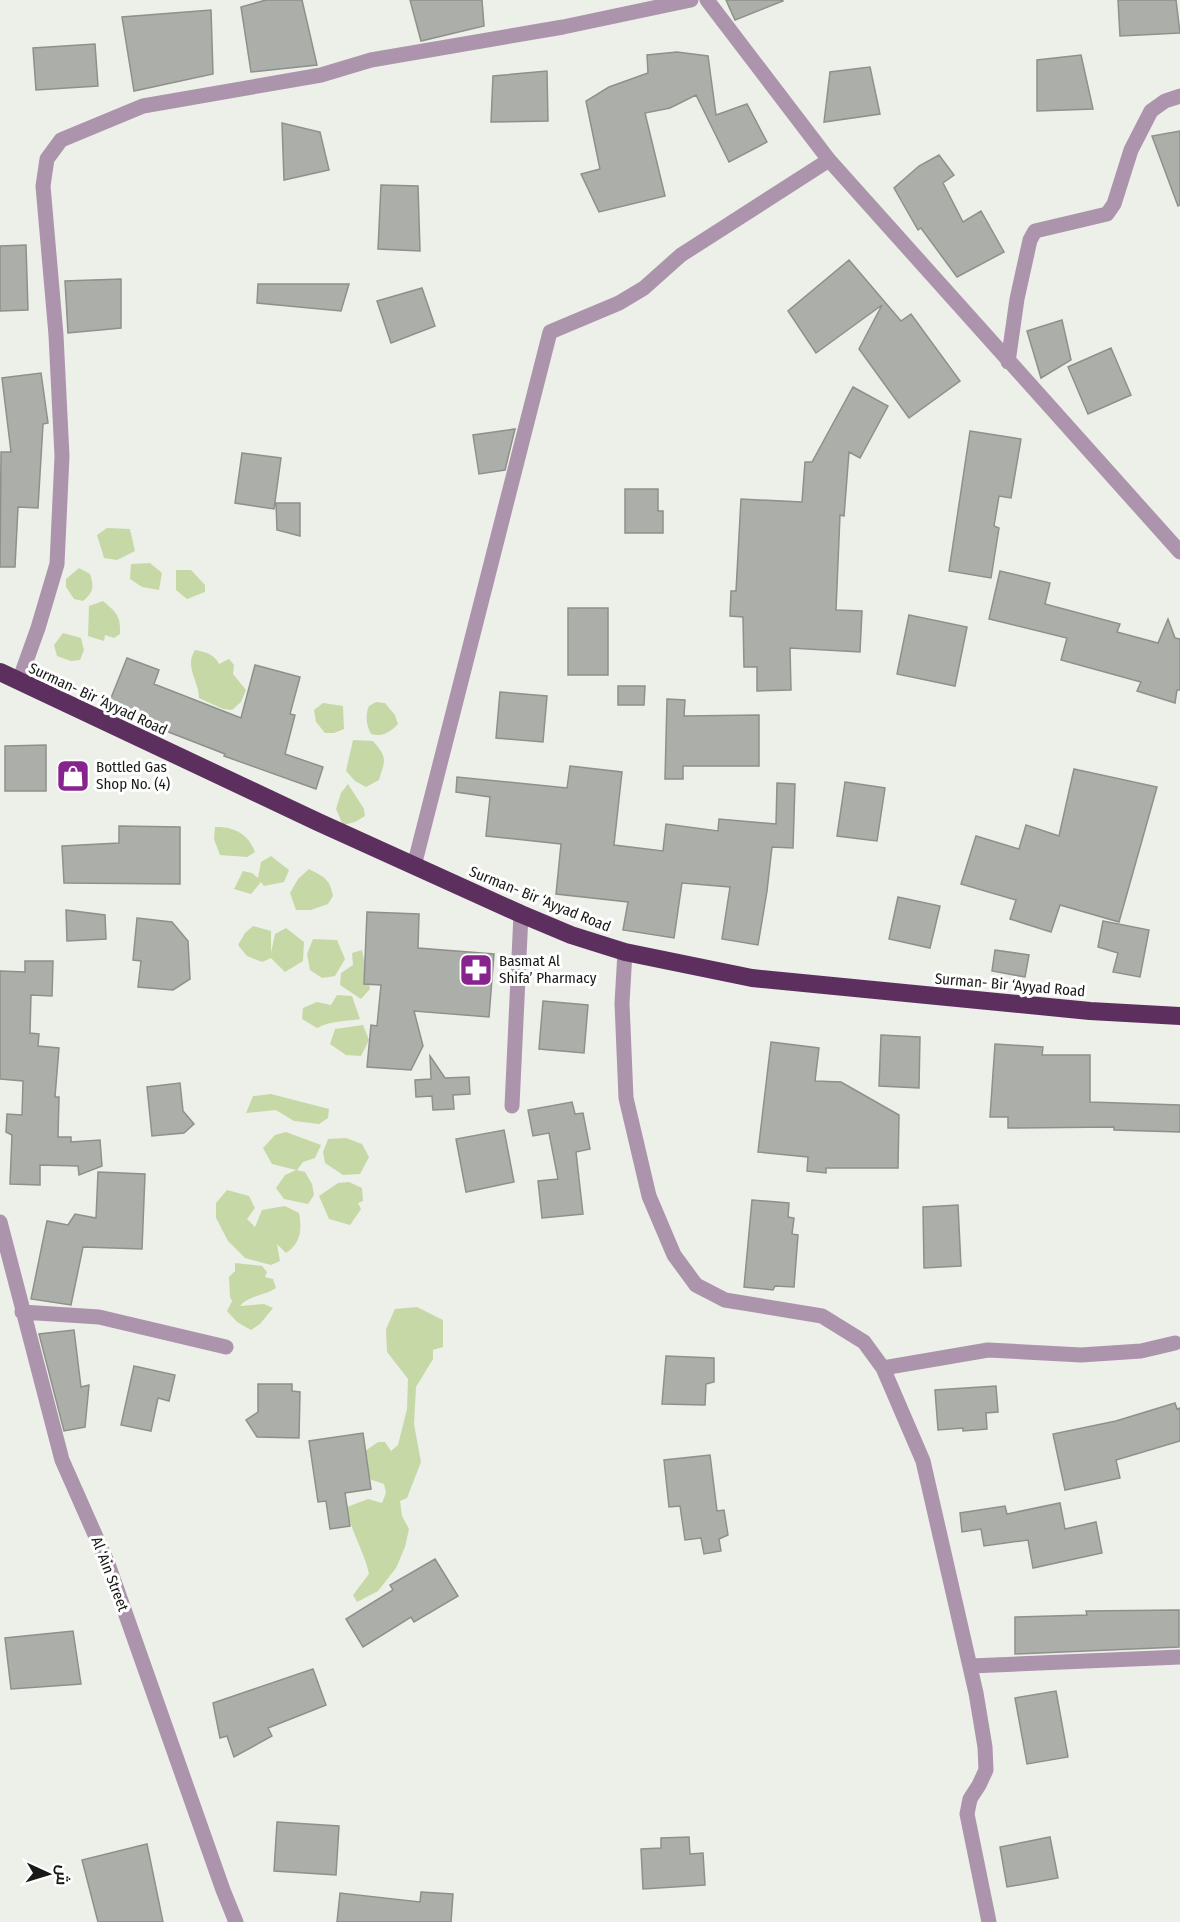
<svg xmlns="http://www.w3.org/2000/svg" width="1180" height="1922" font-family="'Fira Sans Condensed',Cairo,sans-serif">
<rect width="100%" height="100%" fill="#edefe9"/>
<!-- green -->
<path fill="#c7d8a7" d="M107 528 130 529 135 551 117 560 104 558 97 535Z
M150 563 162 573 159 590 142 587 130 579 131 564Z
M79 568 90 574C94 586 94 592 83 601L74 599 66 587V579Z
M176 570H191L205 585V592L187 599 176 590Z
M103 601C116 612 121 616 120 634L114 638 105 635 104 641 88 636 89 606Z
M63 633 81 638 84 650 80 660 71 661 57 656 54 645Z
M195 650C206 652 214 654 219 664L229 659 234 665 233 674 246 690 241 702 232 710 223 709 199 698C199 681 184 667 195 650Z
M376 702 385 703 395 715 398 724C389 733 383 737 371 734 366 724 365 716 369 706Z
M323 703 343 706 344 729 334 733H325L316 722 314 710Z
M353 740 373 741C388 758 385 760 379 780L366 787 355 781 346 771Z
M348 784 364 809 365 816 355 822 343 825 336 809 341 793Z
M215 827C233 826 249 834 255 852L247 857 220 855 214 839Z
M271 856 289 870 284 882 264 886 261 882 251 894 234 889 243 871 252 873 258 878 261 862Z
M309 869C324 877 330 879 333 896L328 904 311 910H296L290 893 298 879Z
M253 926 271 931V953L275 934 286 928 304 942 303 961 285 972 271 958 262 962 247 956 238 945 245 933Z
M313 939 337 940 345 959 335 976 322 978 310 970 307 954Z
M362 950 370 989 361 999 340 985 341 973 353 965 352 953Z
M337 995 352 996 360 1019C344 1022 332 1020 317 1028L302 1019 303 1008 317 1002 331 1005Z
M363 1025 369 1040 361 1056 346 1055 330 1044 335 1029Z
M271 1094 329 1109 328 1118 319 1124 294 1121 276 1110 246 1113 253 1096Z
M286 1132 321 1145 315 1158 303 1162 297 1170 305 1172 312 1184 314 1195 308 1204 284 1199 276 1188 285 1175 296 1170 272 1164 263 1148 275 1135Z
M346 1138 362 1144 369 1157 360 1174 343 1175 325 1163 323 1152 328 1139Z
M349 1182 362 1188 363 1201 358 1203 361 1209 350 1225 329 1219 319 1196 338 1183Z
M227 1190 249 1196 255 1208 247 1219 255 1227 262 1210 285 1206 299 1213C302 1230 301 1243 286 1253L277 1244 280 1261 271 1265 245 1258 228 1241 216 1218V1203Z
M235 1263 262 1266 267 1272 265 1277 273 1279 276 1288C264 1296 249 1295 240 1306L264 1304 273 1308 260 1324 251 1330 237 1322 227 1311 232 1301 230 1297 229 1277 235 1271Z
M417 1307 443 1320V1347L433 1350V1359L416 1387 414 1424 421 1462 407 1498 400 1501 402 1516 409 1529 405 1547 396 1568 378 1591 357 1602 353 1595 369 1574C364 1550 350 1531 347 1507L368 1499 382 1503 386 1493 384 1484 369 1479 365 1451 378 1442H385L391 1451 398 1445 407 1409 408 1379 387 1352 386 1329 395 1309Z"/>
<!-- building -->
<path fill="#acafa9" stroke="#8e908a" stroke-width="1.5" d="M266 0H302L317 65 251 72 241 7Z
M410 0H482L484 26 421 41Z
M726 0H782L783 1 735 20Z
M1118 0H1176L1180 33 1120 36Z
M211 10 213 74 134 91 122 17Z
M95 44 98 86 36 90 33 48Z
M677 52 708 56 716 115 747 104 767 142 729 162 696 95 670 108 645 113 665 196 599 212 581 174 600 169 586 101 609 87 648 73 647 55Z
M1081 55 1093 109 1037 111V60Z
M870 67 880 114 824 122 830 72Z
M547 71 548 121 491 122 493 76Z
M282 123 320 132 329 170 284 180Z
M1180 131V205L1178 206 1152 136Z
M939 155 954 175 943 183 963 222 981 211 1004 252 957 277 921 228 918 230 894 188 919 166Z
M381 185 418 186 420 251 378 249Z
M26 245 28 310 0 311V246Z
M849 260 901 321 911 314 960 381 909 418 859 349 882 305 816 353 788 311Z
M121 279V328L68 333 65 281Z
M258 284H349L341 311 257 303Z
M422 288 435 326 391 343 377 301Z
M1062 320 1071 360 1041 378 1027 331Z
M1111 348 1131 395 1088 414 1068 367Z
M41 373 48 423 43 424 38 508 18 507 15 567H0L1 452H11L2 378Z
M853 387 888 406 860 458 849 452 844 516 840 515 836 610 862 611 860 652 790 648 791 690 757 691V667H744L743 617 730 616 731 591H736L741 499 802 502 805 462H812Z
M515 429 505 470 479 474 473 435Z
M970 431 1021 439 1011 498 999 496 994 526 999 528 991 578 949 571Z
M242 453 281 458 274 509 235 503Z
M625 489H658V511H663V533H625Z
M276 503H300V536L277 530Z
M1000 571 1050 583 1045 604 1120 624 1117 632 1158 643 1168 619 1175 638 1180 639V690H1177L1175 703 1137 691 1141 682 1061 660 1067 638 989 619Z
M568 608H608V675H568Z
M909 615 967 627 955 686 897 674Z
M127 658 159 670 154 684 241 718 255 665 300 677 290 714 295 715 285 754 323 767 316 789 224 756 225 754 107 708Z
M618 686H645L644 705H618Z
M500 692 547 696 543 742 496 738Z
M667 699 685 700 684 716 759 715V766H683V779H665Z
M46 745V791H5V746Z
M570 766 622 772 614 845 663 851 666 824 718 831 719 819 776 824 777 783 795 784 793 848 772 847 767 891 758 945 722 939 730 887 682 883 674 938 623 930 628 902 556 894 561 844 486 836 490 797 456 792 457 777 567 788Z
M1074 769 1157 787 1119 922 1060 905 1051 932 1010 919 1016 900 961 884 976 836 1019 849 1026 825 1059 836Z
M845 782 885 788 877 841 837 836Z
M119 826 180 827V884L64 883 62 846 119 843Z
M898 897 940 906 930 948 889 939Z
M66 910 105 915 106 939 67 941Z
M367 912 419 914 418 948 494 954 489 1017 414 1011 423 1046 411 1070 367 1067 371 1025 377 1026 381 985 364 984Z
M137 918 172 922 188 941 190 979 173 990 138 987 141 961 133 960Z
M1103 921 1149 930 1140 977 1113 972 1118 953 1098 947Z
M995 950 1029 955 1025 977 992 971Z
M25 961H53L52 996 31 995 30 1033 39 1034 38 1046 59 1048 55 1097H59L58 1137H71V1142L100 1140 102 1166 79 1175 78 1166 40 1165V1185L10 1184 12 1135 6 1132 7 1114 22 1115 23 1081 0 1079V971L25 972Z
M543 1001 588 1005 584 1053 539 1049Z
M881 1035 920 1037 919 1088 879 1086Z
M771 1042 819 1048 815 1081 841 1082 899 1115 898 1168H826V1173L807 1171 808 1157 758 1152Z
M995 1044 1043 1047 1042 1055H1090V1102L1180 1105V1132L1114 1130V1127L1008 1128V1117H990Z
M430 1056 445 1078 469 1077 470 1094 453 1095 454 1109 433 1110 432 1096 416 1097 415 1080 431 1079Z
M180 1083 183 1111 194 1124 184 1133 152 1136 147 1087Z
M572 1102 575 1114 583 1113 590 1149 576 1152 583 1214 542 1218 538 1181 558 1179 549 1133 533 1136 528 1110Z
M504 1130 514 1182 466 1192 456 1139Z
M98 1172 145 1174 142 1249 83 1247 71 1305 31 1299 47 1221 68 1225 75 1214 96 1218Z
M752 1200 789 1203 788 1217 794 1218 792 1234 798 1235 794 1287 775 1286 773 1290 744 1287Z
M958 1205 961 1266 924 1268 923 1207Z
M74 1330 81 1387 89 1385 85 1427 64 1431 39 1334Z
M666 1356 714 1358V1382L706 1384 705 1405 662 1404Z
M134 1366 175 1375 169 1401 158 1398 151 1431 121 1425Z
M258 1384H292V1391L300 1392 299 1438 257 1437 246 1420 258 1412Z
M996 1386 998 1412 986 1413 987 1429 963 1431V1428L938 1430 935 1390Z
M1175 1403 1177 1409 1180 1408V1441L1116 1460 1120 1478 1065 1490 1053 1434 1116 1421Z
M363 1433 371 1489 345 1493 350 1526 330 1529 326 1501 318 1502 309 1441Z
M710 1455 717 1511 724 1510 728 1535 719 1539 721 1551 704 1554 701 1538 685 1540 680 1506 669 1507 664 1460Z
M1060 1503 1065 1529 1096 1522 1102 1553 1033 1568 1028 1540 984 1546 981 1529 962 1532 960 1513 1005 1506 1007 1514Z
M435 1559 458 1596 414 1622 411 1617 363 1647 346 1619 393 1590 390 1585Z
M1179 1610V1647L1015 1654V1617L1087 1615 1086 1611Z
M73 1631 81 1684 11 1689 5 1638Z
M313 1669 326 1705 268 1728 272 1736 234 1757 227 1736 220 1738 213 1703Z
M1056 1691 1068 1757 1027 1764 1015 1698Z
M277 1822 339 1826 336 1875 274 1871Z
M689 1837 690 1854 703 1853 705 1885 643 1889 641 1849 661 1848V1838Z
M1050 1837 1058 1878 1007 1887 1000 1847Z
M147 1844 163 1922H98L82 1860Z
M421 1892 453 1894 451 1922H337L340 1893 420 1902Z"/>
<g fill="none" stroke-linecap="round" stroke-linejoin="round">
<!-- minor -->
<path stroke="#ac94ac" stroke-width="15" d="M707 0 829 160 1180 552
M1008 362 1017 299 1030 240 1035 231 1107 214 1114 204 1131 150 1151 111 1165 101 1180 96
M19 681 38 628 57 564 62 456 56 335 43 186 47 159 61 140 143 106 321 75 371 60 563 27 691 0
M414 866 550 332 619 303 644 288 681 255 829 160
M625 952 622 1003 626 1098 649 1196 674 1255 696 1285 725 1300 822 1316 864 1342 883 1368 923 1461 976 1693 985 1747 986 1770 979 1785 970 1799 967 1814 989 1922
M512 1106 521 914
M0 1222 62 1460 108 1564 223 1890 236 1922
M22 1312 99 1317 226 1347
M883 1368 988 1350 1081 1355 1141 1351 1175 1343
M970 1666 1180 1657"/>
<!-- highway -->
<path stroke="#5d2f5f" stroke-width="18" d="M0 672 318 822 521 914 571 935 625 952 752 978 1090 1011 1180 1016"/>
</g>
<!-- icons -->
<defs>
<symbol id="shop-square" viewBox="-11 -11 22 22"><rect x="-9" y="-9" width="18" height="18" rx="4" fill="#86238c" stroke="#fff"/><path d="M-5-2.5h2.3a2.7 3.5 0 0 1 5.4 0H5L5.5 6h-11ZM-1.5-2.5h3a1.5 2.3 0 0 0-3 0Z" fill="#fff"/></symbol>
<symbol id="pharmacy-square" viewBox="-11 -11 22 22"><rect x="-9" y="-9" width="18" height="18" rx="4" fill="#86238c" stroke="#fff"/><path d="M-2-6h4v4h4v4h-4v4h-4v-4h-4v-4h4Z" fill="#fff"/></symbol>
</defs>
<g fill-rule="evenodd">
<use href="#shop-square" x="54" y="757" width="38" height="38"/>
<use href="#pharmacy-square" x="457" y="951" width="38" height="38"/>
</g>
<g text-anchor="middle" stroke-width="6" stroke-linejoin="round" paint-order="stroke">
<!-- street labels -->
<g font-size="15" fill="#191917" stroke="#fff">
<text transform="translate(98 699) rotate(25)" y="5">Surman- Bir ‘Ayyad Road</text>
<text transform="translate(540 899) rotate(22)" y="5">Surman- Bir ‘Ayyad Road</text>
<text transform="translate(1010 985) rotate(5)" y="5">Surman- Bir ‘Ayyad Road</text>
<text transform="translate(110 1574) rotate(69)" y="5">Al ‘Ain Street</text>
</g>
<!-- poi labels -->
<g font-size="15" fill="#191917" stroke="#fff" text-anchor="start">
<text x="96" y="772">Bottled Gas<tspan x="96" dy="17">Shop No. (4)</tspan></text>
<text x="499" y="966">Basmat Al<tspan x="499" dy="17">Shifa’ Pharmacy</tspan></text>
</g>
</g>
<!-- north arrow -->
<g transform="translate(48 1874) rotate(94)" stroke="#ffffff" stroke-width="4.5" paint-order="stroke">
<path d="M0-4.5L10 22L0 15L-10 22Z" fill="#191917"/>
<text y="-9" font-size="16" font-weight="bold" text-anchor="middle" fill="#191917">ش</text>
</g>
</svg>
